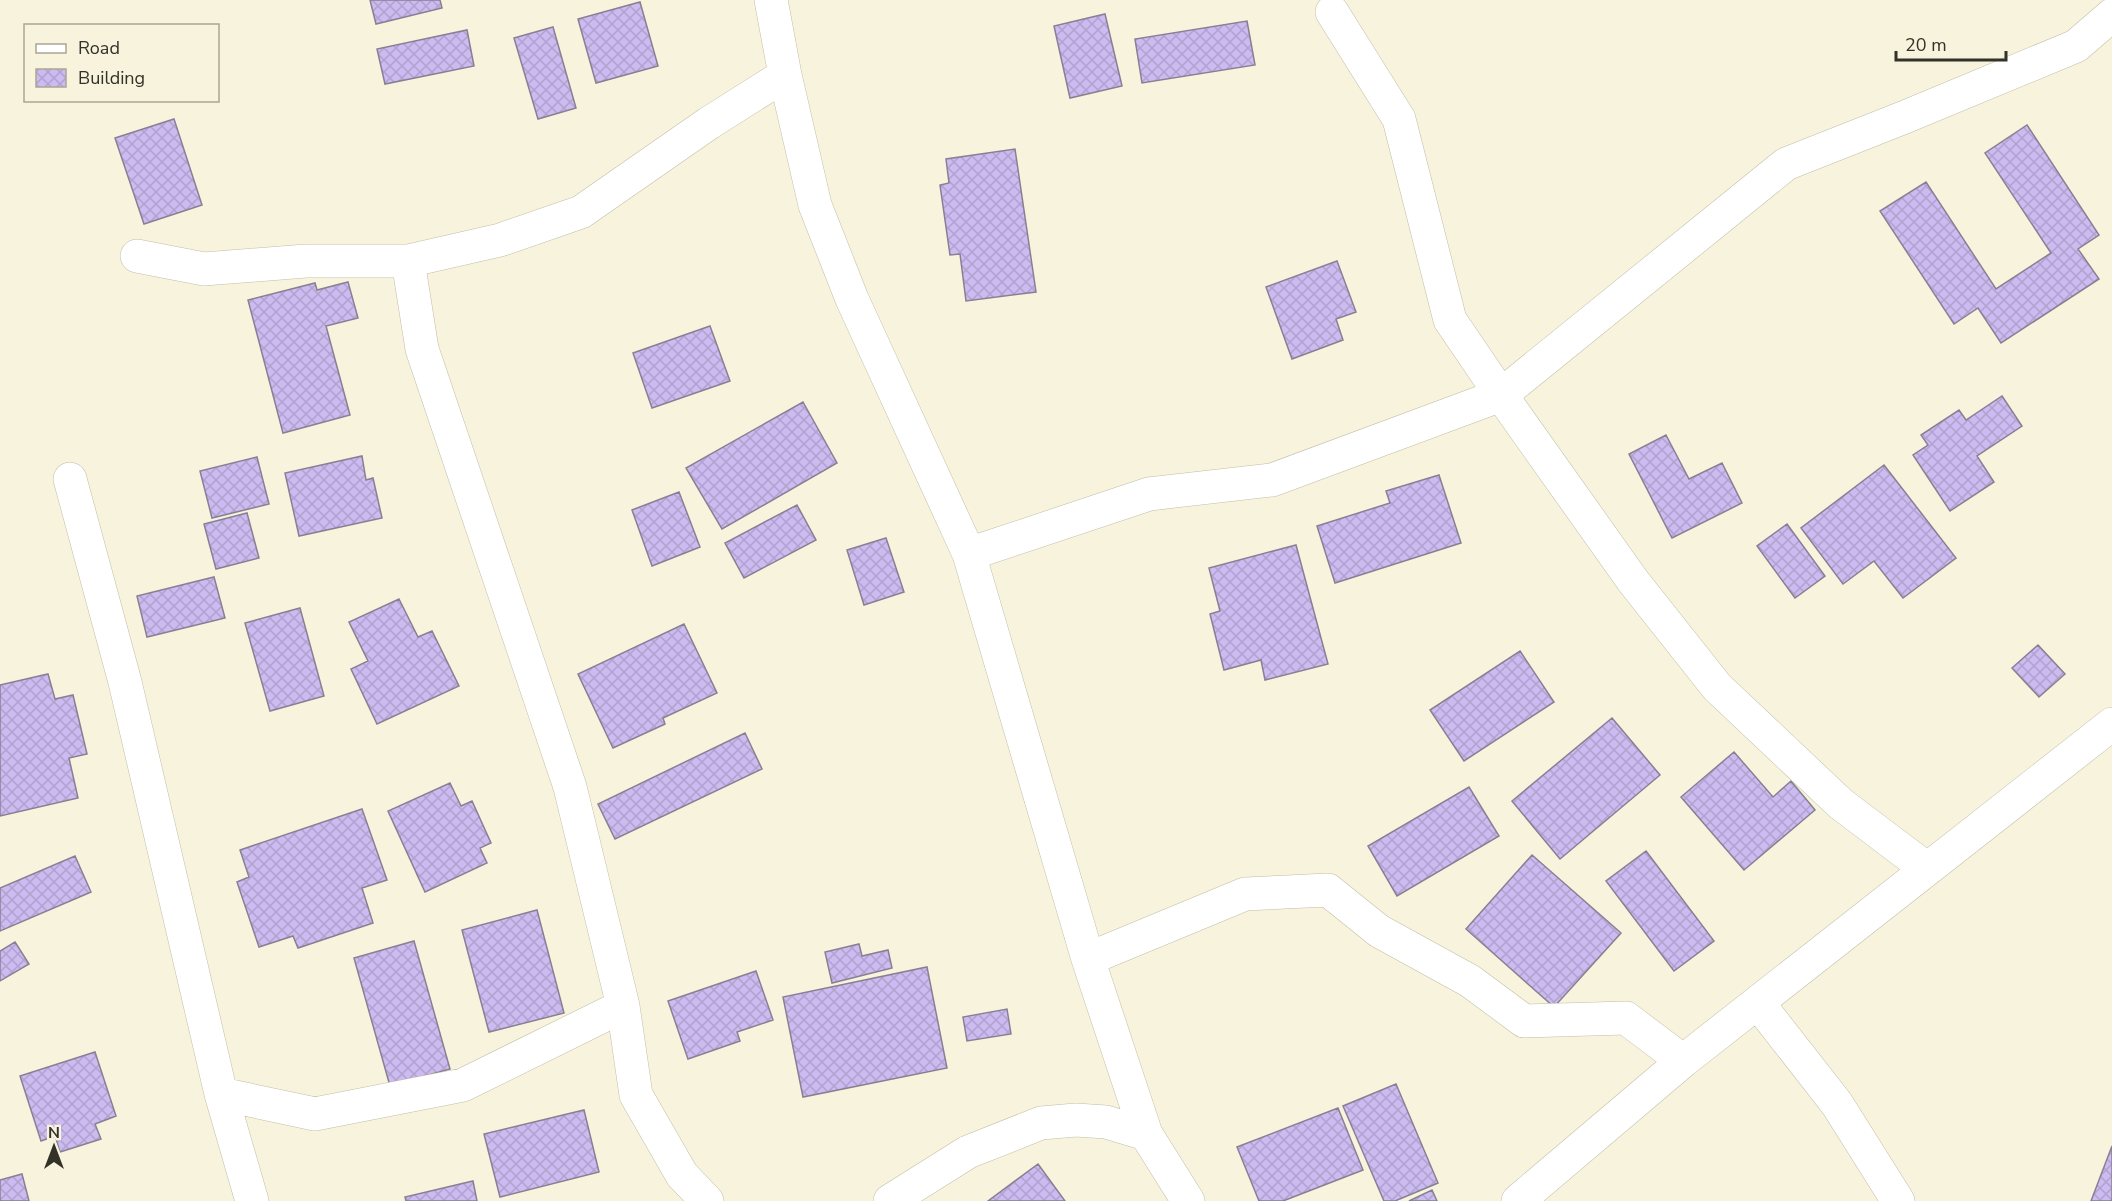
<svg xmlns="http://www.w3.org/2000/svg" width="2112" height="1201" font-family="'Nunito Sans',sans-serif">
<defs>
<pattern id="building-cross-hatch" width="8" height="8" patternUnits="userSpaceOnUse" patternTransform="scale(1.5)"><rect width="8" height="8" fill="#ccbbf0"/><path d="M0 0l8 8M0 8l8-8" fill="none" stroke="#b0a1ce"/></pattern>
</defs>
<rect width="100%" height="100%" fill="#f7f3dc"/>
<!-- building -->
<path fill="url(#building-cross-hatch)" stroke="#868094" stroke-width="1.5" d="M370 0H440L442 8 376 24Z
M640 2 658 66 596 83 578 19Z
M1105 14 1122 86 1070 98 1054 26Z
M1247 21 1255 65 1142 83 1135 39Z
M553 27 576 108 538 119 514 38Z
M467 30 474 66 385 84 377 49Z
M174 119 202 205 144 224 115 138Z
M2027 125 2099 235 2078 249 2099 279 2001 343 1978 308 1954 324 1880 211 1926 182 1996 289 2051 253 1985 153Z
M1015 149 1036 292 966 301 960 254 950 255 940 185 949 183 946 159Z
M1337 261 1356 312 1336 319 1343 340 1292 359 1266 287Z
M348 282 358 318 326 326 350 415 283 433 248 300 315 283 317 290Z
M710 326 730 381 652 408 633 353Z
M2002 396 2022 426 1977 456 1994 482 1950 511 1913 455 1928 445 1921 435 1959 410 1966 420Z
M803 402 837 463 722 529 686 468Z
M1666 435 1689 479 1722 463 1742 503 1672 538 1629 454Z
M362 456 366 480 373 478 382 518 299 536 285 473Z
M257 457 269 504 212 518 200 471Z
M1884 465 1956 558 1903 598 1874 561 1843 584 1801 528Z
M1439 475 1461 543 1335 583 1317 526 1390 503 1386 491Z
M679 492 700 547 652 566 632 510Z
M797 505 816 540 744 578 725 543Z
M247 513 259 558 216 569 204 524Z
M1787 524 1825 576 1795 598 1757 546Z
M886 538 904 592 864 605 847 550Z
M1296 545 1328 664 1265 680 1261 660 1224 670 1210 614 1220 611 1209 568Z
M214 577 225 618 147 637 137 596Z
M399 599 418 637 432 631 459 686 377 724 351 669 368 661 349 622Z
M300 608 324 696 270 711 245 623Z
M684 624 717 693 663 718 665 724 613 748 578 674Z
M2038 645 2065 674 2039 697 2012 668Z
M1520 651 1554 702 1464 761 1430 710Z
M48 674 55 699 73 695 87 754 69 758 78 798 0 816V685Z
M1612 718 1660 775 1560 859 1512 801Z
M745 733 762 769 615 839 598 804Z
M1734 752 1773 797 1791 781 1815 810 1744 870 1681 797Z
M450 783 461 806 472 801 491 843 480 848 487 863 425 892 388 811Z
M1469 787 1499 836 1397 896 1368 846Z
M362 809 387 880 362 888 373 923 298 948 293 936 259 947 237 882 249 877 240 850Z
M1646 851 1714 941 1674 971 1606 881Z
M1532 855 1621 933 1554 1007 1466 929Z
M75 856 91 892 0 931V888Z
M537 910 564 1013 489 1032 462 930Z
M414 941 450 1069 390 1086 354 958Z
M15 942 29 964 0 981V951Z
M859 944 862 956 888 950 892 968 832 983 825 952Z
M927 967 947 1068 803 1097 783 997Z
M756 971 773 1020 737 1032 740 1041 688 1059 668 1001Z
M1007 1009 1011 1034 967 1041 963 1017Z
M95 1052 116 1116 95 1124 101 1139 60 1152 55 1136 41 1141 20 1076Z
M1396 1084 1438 1183 1395 1201H1384L1343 1106Z
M1338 1108 1363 1170 1283 1201H1259L1237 1147Z
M584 1110 599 1172 500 1197 484 1134Z
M2112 1146V1201H2091Z
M1038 1164 1065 1201H988Z
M22 1174 29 1201H0V1180Z
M473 1181 477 1201H406L405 1197Z
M1432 1190 1437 1201H1409Z"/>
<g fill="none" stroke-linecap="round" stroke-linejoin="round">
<defs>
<path id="minor" d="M771 0 785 75 815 205 852 299 969 554 1088 959 1146 1134
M1332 12 1399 119 1450 320 1501 395 1633 581 1717 687 1841 804 1927 869
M137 256 204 269 306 261H408L500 240 581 212 709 123 785 75
M408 261 422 349 570 787 623 1006 636 1095 682 1175 707 1201
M70 479 125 682 221 1094 315 1114 463 1085 623 1006
M969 554 1149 494 1272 480 1501 395 1786 164 1905 117 2076 46 2112 15
M1088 959 1245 894 1328 890 1379 931 1470 981 1524 1021 1626 1018 1683 1061
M1758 1003 1837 1104 1898 1201
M221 1094 252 1201
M890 1201 968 1152 1041 1123 1076 1120 1106 1122 1146 1134 1188 1201
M1518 1201 1683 1061 2112 724"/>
</defs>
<!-- minor casing -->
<use href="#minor" stroke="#c2bea8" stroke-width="34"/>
<!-- minor -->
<use href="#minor" stroke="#fff" stroke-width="33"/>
</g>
<!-- legend -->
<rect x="24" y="24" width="195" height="78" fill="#f7f3dc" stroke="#a9a694" stroke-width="1.5"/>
<rect x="36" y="44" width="30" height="9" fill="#ffffff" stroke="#a9a694" stroke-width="1.5"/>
<text x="78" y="54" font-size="18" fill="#333229">Road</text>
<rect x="36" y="69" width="30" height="18" fill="url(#building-cross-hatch)" stroke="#a9a694" stroke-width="1.5"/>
<text x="78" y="84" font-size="18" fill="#333229">Building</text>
<!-- north arrow -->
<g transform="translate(54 1147)" stroke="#f7f3dc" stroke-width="4.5" paint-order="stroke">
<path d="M0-4.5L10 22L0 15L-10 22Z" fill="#333229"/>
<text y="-9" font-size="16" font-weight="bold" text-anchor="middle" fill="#333229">N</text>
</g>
<!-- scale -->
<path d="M1896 51v9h110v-9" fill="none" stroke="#333229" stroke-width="3"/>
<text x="1905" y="51" font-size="18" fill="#333229" stroke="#f7f3dc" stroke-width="4.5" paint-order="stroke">20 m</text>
</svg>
